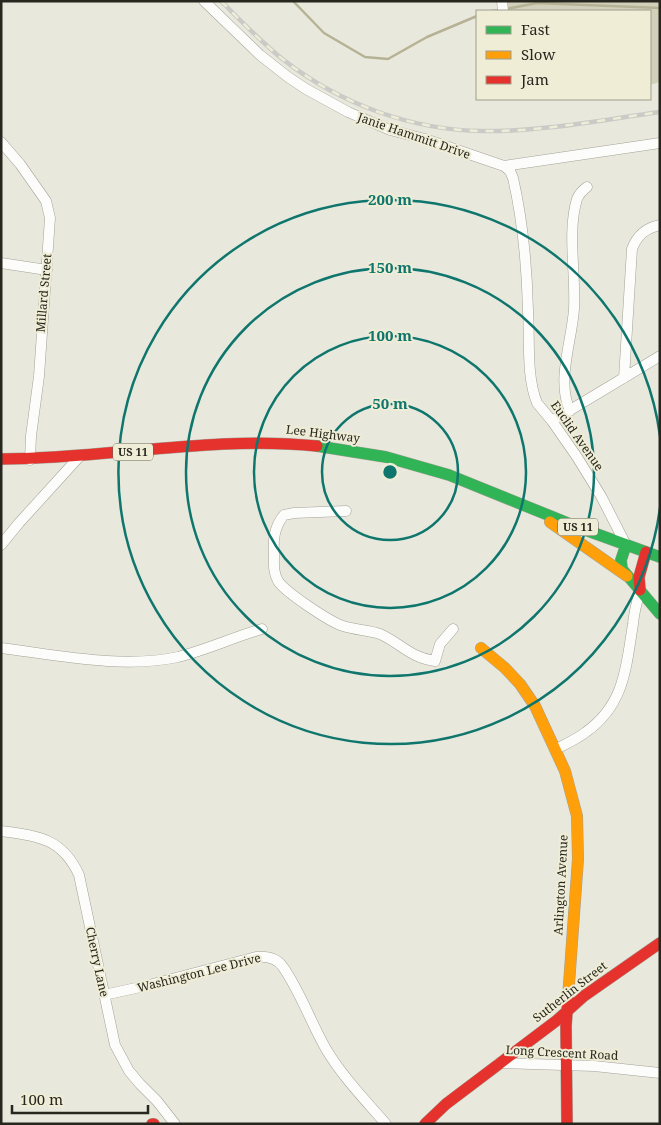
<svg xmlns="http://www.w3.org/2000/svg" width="661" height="1125" font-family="'Noto Serif',serif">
<rect width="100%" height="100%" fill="#e9e8dc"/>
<!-- green -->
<path fill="#d2d0ba" d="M507 1H660V82L650 85V11H508Z"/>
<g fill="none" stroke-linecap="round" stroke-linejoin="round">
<!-- stream -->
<path stroke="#b6b295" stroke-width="2.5" d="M293 1 324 33 365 57 388 59 427 37 477 16
M506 9 537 3 660 8
M492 11 500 10"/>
<defs>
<path id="street" d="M204 1 260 55 288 77 306 89 348 112 390 130 425 139 504 166 660 143
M502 1 503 11
M1 142 20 164 46 201 50 218 39 376 31 436 30 460
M504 166 510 171 513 178C523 222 527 266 528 311 530 341 526 375 537 403L552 421 577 457 601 496 626 545
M1 263 47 270
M624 378 632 249C637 236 645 228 660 225
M570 411C556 380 572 341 574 309 576 276 567 231 577 199 579 194 583 190 587 187
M552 421 660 356
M346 511 294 513 284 515C274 527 273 540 274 555 274 564 273 572 278 581 285 592 330 622 343 626 355 630 369 630 380 634 402 644 409 657 435 661L440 644 453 629
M1 545 19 523 79 457
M1 648C57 655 123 669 178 657 206 650 234 637 262 629
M556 749C566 744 577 739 586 732 625 704 626 667 633 624 634 612 637 601 640 590
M1 831C38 836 62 838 79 875L115 1045 129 1071 140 1084 157 1101 175 1124
M104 995 145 986 256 957C267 956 277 958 283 967 300 991 311 1023 326 1049 342 1076 365 1100 386 1124
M499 1063 594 1066 660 1073"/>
<path id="fast" d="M317 446 386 457 449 475 580 528 660 557
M626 545 621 560 622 569 660 614"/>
<path id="slow" d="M550 522 627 576
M481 648 505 668 520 684 535 706 565 771 577 816 578 859 568 998"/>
<path id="jam" d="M1 459C107 459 212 435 317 446
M640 590 639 577 646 552
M152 1124H154
M425 1124 446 1104 556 1021 584 996 660 943
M567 1124 566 1026 568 998"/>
</defs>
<!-- street casing -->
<use href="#street" stroke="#a3a298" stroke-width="11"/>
<!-- fast casing -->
<use href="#fast" stroke="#a3a298" stroke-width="12"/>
<!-- slow casing -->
<use href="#slow" stroke="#a3a298" stroke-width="12"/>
<!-- jam casing -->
<use href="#jam" stroke="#a3a298" stroke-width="12"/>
<!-- street -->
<use href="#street" stroke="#fcfcfa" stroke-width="10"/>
<!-- fast -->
<use href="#fast" stroke="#30b455" stroke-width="11"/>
<!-- slow -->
<use href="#slow" stroke="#ff9f0a" stroke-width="11"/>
<!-- jam -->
<use href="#jam" stroke="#e5322d" stroke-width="11"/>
<defs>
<path id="rail" d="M221 1C242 22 262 43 285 61 341 104 411 130 482 131 541 132 601 120 660 112"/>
</defs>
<!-- rail casing -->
<use href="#rail" stroke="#cacac7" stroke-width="4.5"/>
<!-- rail -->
<use href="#rail" stroke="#efedd6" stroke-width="2.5" stroke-dasharray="8" stroke-linecap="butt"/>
</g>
<!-- distance rings -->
<g fill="none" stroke="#0f766e" stroke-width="2.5">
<circle cx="390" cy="472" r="68"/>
<circle cx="390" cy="472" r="136"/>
<circle cx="390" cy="472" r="204"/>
<path d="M660 508A272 272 0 1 1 660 436"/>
</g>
<g text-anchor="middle" stroke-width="4" stroke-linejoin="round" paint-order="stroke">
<!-- shield labels -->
<g fill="#efedd6" stroke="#646256" stroke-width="1">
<rect x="113" y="443.5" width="40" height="17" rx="4"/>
<rect x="558" y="518.5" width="40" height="17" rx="4"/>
</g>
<g font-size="11" font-weight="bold" fill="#28271f">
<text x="133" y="456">US 11</text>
<text x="578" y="531">US 11</text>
</g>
<!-- street labels -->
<g font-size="12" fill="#28271f" stroke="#efedd6">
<text transform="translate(414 136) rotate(19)" y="4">Janie Hammitt Drive</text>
<text transform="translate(44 293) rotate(-85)" y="4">Millard Street</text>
<text transform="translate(323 434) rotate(7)" y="4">Lee Highway</text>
<text transform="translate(577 436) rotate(55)" y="4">Euclid Avenue</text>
<text transform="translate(561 885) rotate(-87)" y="4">Arlington Avenue</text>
<text transform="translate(97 962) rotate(78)" y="4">Cherry Lane</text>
<text transform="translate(199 973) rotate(-14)" y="4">Washington Lee Drive</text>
<text transform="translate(570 992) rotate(-38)" y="4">Sutherlin Street</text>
<text transform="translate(562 1053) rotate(3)" y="4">Long Crescent Road</text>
</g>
</g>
<circle cx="390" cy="472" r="8" fill="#0f766e" stroke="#efedd6" stroke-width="2.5"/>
<g font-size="15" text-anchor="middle" font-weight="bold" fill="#0f766e" stroke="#efedd6" stroke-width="4" stroke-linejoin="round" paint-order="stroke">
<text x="390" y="205">200 m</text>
<text x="390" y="273">150 m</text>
<text x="390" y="341">100 m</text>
<text x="390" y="409">50 m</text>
</g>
<!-- border -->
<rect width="661" height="1125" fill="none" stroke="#28271f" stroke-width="5"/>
<!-- legend -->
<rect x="476" y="10" width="175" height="90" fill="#efedd6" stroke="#9f9e8d"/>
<rect x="486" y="26" width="25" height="8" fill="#30b455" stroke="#9f9e8d"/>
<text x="521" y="35" font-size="15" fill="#28271f">Fast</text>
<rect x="486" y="51" width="25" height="8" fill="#ff9f0a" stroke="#9f9e8d"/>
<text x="521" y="60" font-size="15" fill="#28271f">Slow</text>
<rect x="486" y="76" width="25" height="8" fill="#e5322d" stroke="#9f9e8d"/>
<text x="521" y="85" font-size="15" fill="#28271f">Jam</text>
<!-- scale -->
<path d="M12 1105v8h136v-8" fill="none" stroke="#28271f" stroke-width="2.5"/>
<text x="20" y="1105" font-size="15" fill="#28271f" stroke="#efedd6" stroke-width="4" paint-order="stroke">100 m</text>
</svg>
